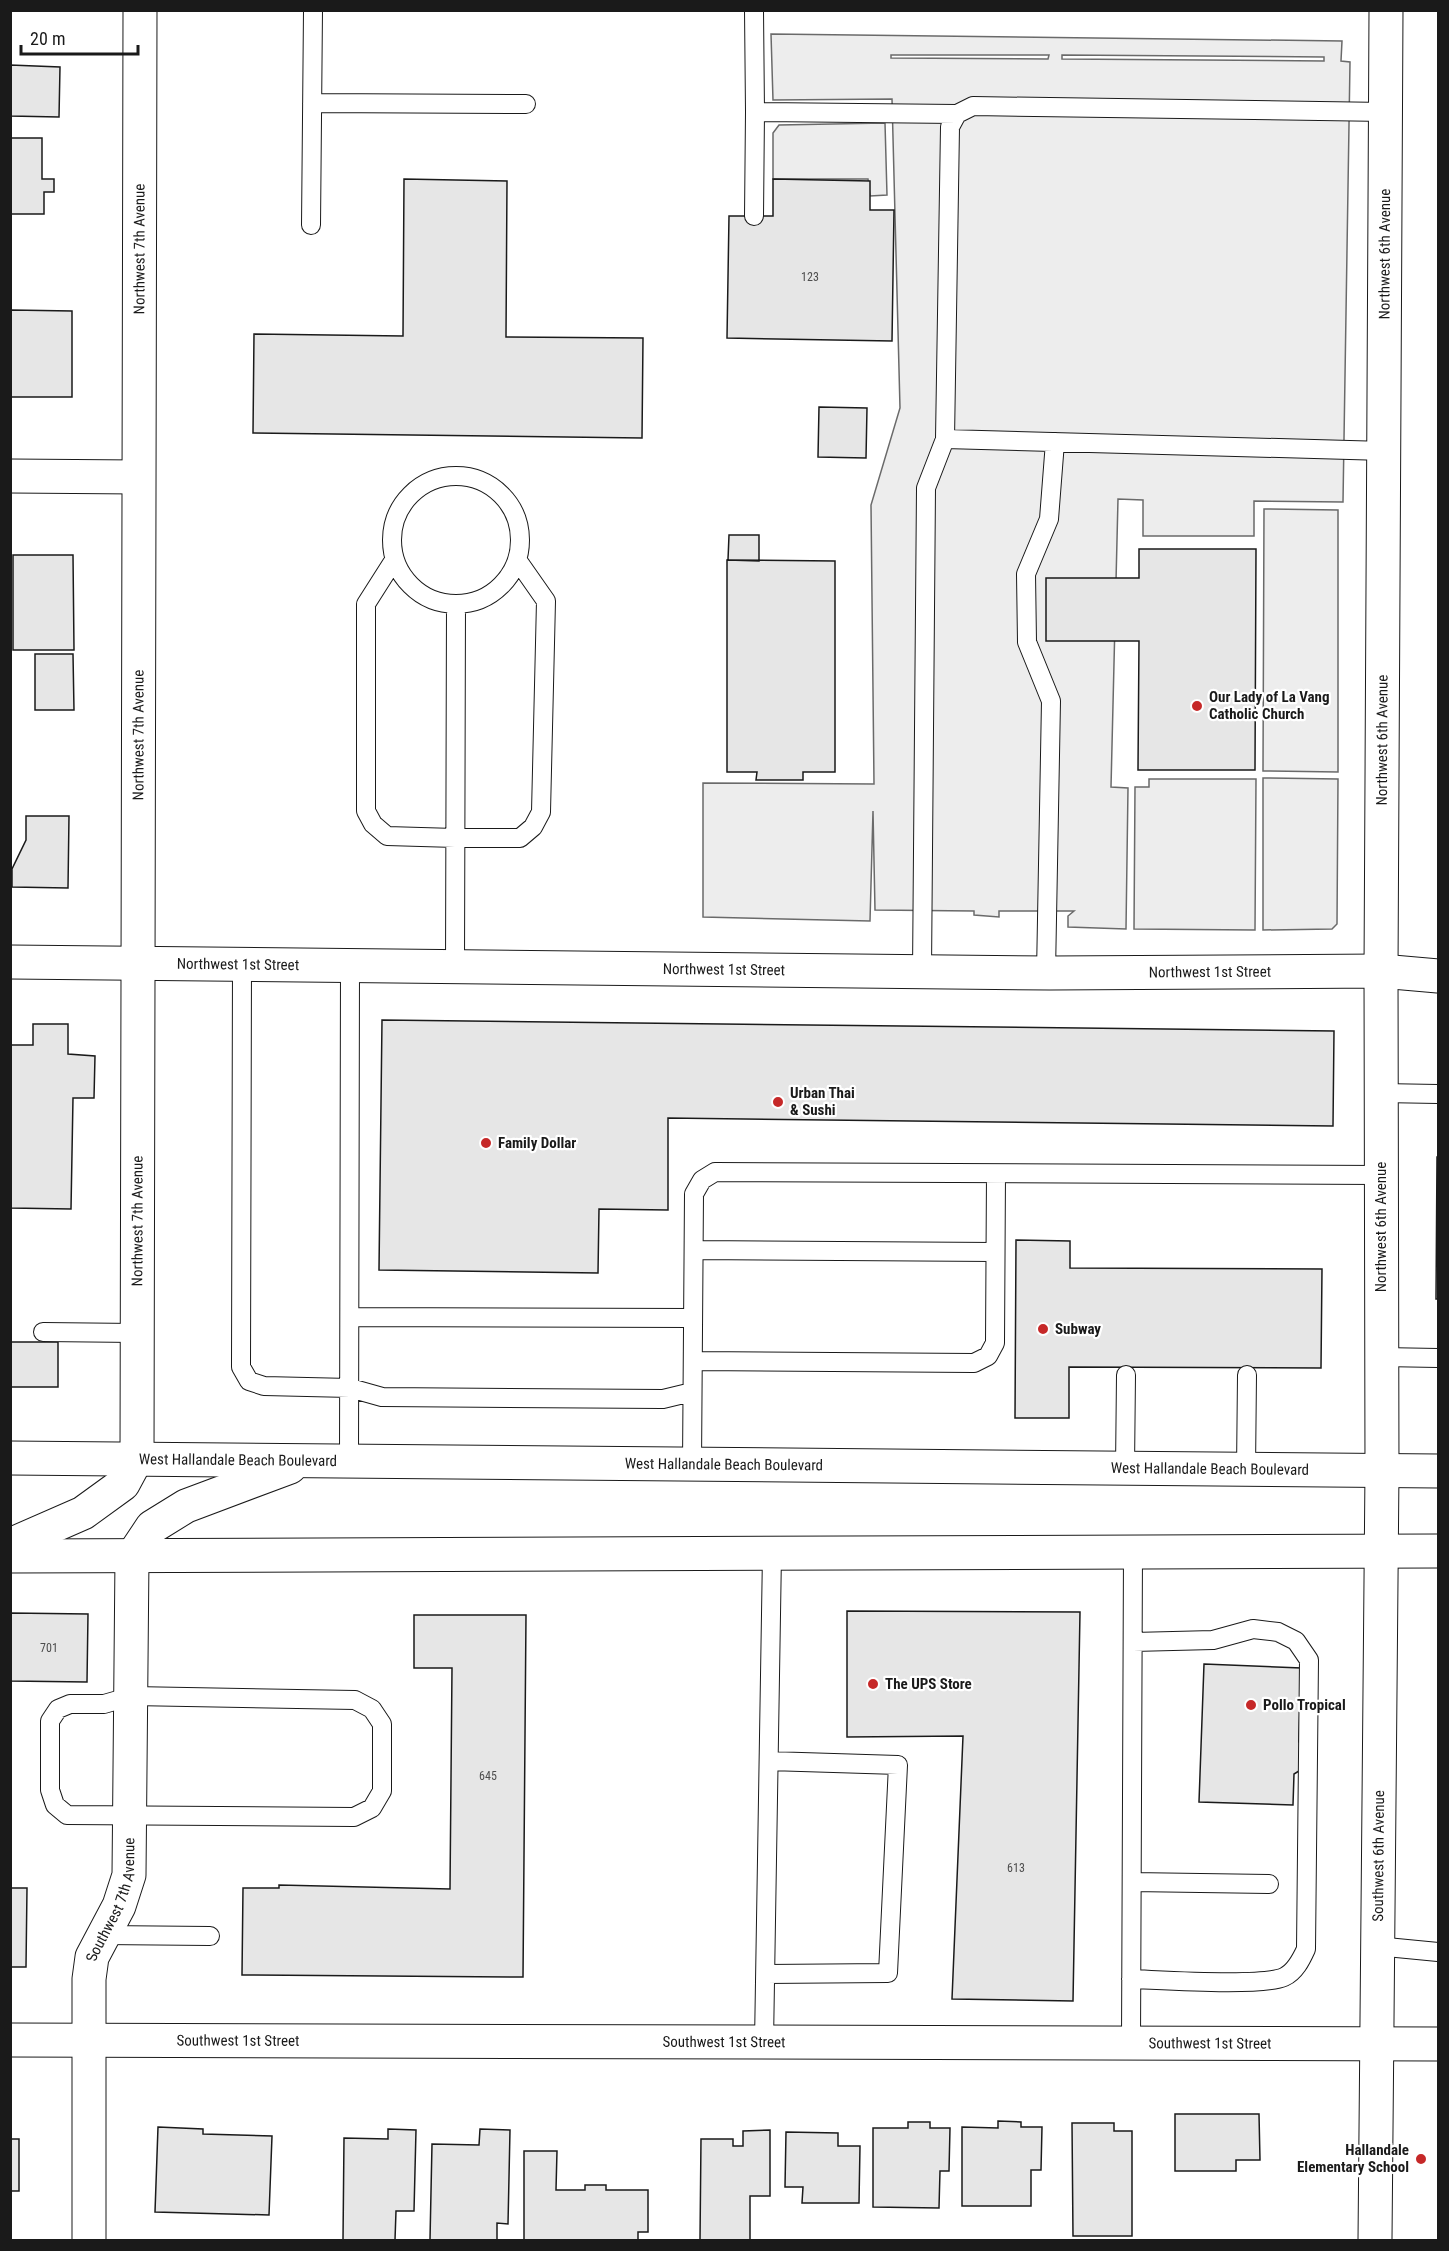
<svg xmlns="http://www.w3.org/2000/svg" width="1449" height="2251" font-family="'Roboto Condensed',sans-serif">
<rect width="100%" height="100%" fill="#fff"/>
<!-- built -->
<path fill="#ededed" stroke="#6a6a6a" stroke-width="1.5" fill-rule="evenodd" d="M771 34 1342 41 1341 61 1350 62 1343 502 1254 501V536H1143V500L1118 499 1111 787 1128 788 1126 929 1068 927V916L1074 911H999V917L974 915V911L875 910 873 811 870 921 703 917V783L874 784 871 505 900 408 892 99 773 100ZM891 55H1049L1048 59 891 58ZM1062 55 1324 57V61L1062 59Z
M885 123 887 195 870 196 868 179H773V133L779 125Z
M1264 509 1338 510V772L1263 771Z
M1263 778 1338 779 1337 924 1332 929 1263 930Z
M1149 779H1256L1255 930 1134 929 1135 787H1149Z"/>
<!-- building -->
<path fill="#e6e6e6" stroke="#1a1a1a" stroke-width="1.5" d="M10 65 60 67 59 117 10 116Z
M10 138H42V179H54V192H44V214H10Z
M404 179 507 181 506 337 643 338 642 438 253 433 254 334 403 336Z
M773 179 870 181V210H894L892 341 727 338 729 216H773Z
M11 310 72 311V397H11Z
M819 407 867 408 866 458 818 457Z
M729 535H759V561L728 560Z
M1139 549H1256L1255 770H1138L1139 641H1046V578H1139Z
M13 555H73L74 650H13Z
M727 560 835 561V772H803V780H756L757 772H727Z
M35 654H73L74 710H35Z
M26 816H69L68 888 12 887V869L26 840Z
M382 1020 1334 1031 1333 1126 668 1118V1210L599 1209 598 1273 379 1270Z
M33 1024H68V1054L95 1056 94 1098H73L71 1209 10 1208V1045H33Z
M1437 1157H1438V1299H1436Z
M1016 1240 1070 1241V1268L1322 1269 1321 1368 1069 1367V1418H1015Z
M10 1342H58V1387H10Z
M847 1611 1080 1612 1073 2001 952 1999 963 1736 847 1737Z
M10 1613 88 1614 87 1682 10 1681Z
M414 1615H526L523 1977 242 1975 243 1888H279V1885L450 1889 452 1668H414Z
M1204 1664 1301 1668 1299 1742 1305 1748 1299 1771 1294 1774 1293 1805 1199 1802Z
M10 1888H27L26 1967H10Z
M1175 2114H1259L1260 2160H1236V2171H1175Z
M998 2121 1021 2122V2127H1042L1041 2170H1031V2206H962V2127L998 2128Z
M908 2122H930V2128H950L949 2171H940L939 2208 873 2207V2128H908Z
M1072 2123H1114V2131H1132V2236H1073Z
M158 2127 203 2129V2134L272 2136 269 2215 155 2212Z
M388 2129 416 2130 414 2211H396L395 2240H343L344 2138 388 2139Z
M480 2129 510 2130 508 2224 497 2223V2240H430L432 2144 479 2145Z
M770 2130V2196H750V2240H700L701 2139H733V2146H743V2131Z
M786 2132 838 2133V2146H860L859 2203H802L803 2187H785Z
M10 2139H19V2191H10Z
M524 2151H557L556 2190H585V2185H606V2190H648V2232H638V2240H524Z"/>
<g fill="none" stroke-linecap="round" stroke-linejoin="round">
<defs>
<path id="service" d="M754 10 755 112 957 114
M312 103 526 104
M754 216 755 112
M311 225 313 10
M945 439 1385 451
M392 540a64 64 0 1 1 128 0a64 64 0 1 1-128 0Z
M394 560 366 604V811L373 824 387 836 455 838H520L533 827 541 812 546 601 518 561
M242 964 241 1367 249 1381 264 1386 350 1388 382 1397 663 1399 692 1392
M455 967 456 605
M922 972 926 488 945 439 950 127 957 114 973 106 1386 112
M1046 973 1051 701 1027 642 1026 574 1049 519 1055 442
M1381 1093 1438 1094
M694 1250 995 1252
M350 1317 693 1318
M43 1332 136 1333
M1382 1357 1438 1358
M693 1361 974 1363 988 1356 995 1343 996 1174
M349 1460 350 965
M692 1464 694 1194 702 1180 715 1172 1381 1175
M1125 1468 1126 1375
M1246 1470 1247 1375
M132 1696 355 1700 372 1709 382 1724V1791L372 1808 354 1817 67 1815 55 1805 50 1790V1721L58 1709 70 1704H104Z
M1132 1882 1269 1884
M102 1935 210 1936
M1376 1946 1438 1952
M766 1974 888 1973 898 1765 769 1761
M1131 1979C1161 1980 1262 1987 1284 1977 1295 1972 1301 1960 1306 1949L1309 1660 1296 1641 1278 1632 1253 1629 1213 1640 1133 1642
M764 2043 772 1553
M1131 2043 1133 1551"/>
<g id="minor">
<path d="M10 476 138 477"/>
<path id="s1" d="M10 962 1050 973 1381 971 1438 976"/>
<path id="s2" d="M137 1458 140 10"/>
<path id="s3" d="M10 2040 1438 2044"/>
<path id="s4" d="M89 2240V1979L92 1957 119 1906 129 1875 132 1557"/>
<path id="s5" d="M1375 2240 1382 1471 1381 971 1386 10"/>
</g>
<g id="primary">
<path id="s6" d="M10 1458 1438 1471"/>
<path d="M10 1545 83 1513 123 1484 137 1458"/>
<path d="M10 1556 1438 1551"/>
<path d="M132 1557 152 1527 186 1506 290 1467"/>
</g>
</defs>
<!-- service casing -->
<use href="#service" stroke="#1a1a1a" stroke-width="20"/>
<!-- minor casing -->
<use href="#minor" stroke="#1a1a1a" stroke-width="35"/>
<!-- primary casing -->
<use href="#primary" stroke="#1a1a1a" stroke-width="35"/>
<!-- service -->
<use href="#service" stroke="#fff" stroke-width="18"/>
<!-- minor -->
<use href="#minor" stroke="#fff" stroke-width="33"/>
<!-- primary -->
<use href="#primary" stroke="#fff" stroke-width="33"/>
</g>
<!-- markers -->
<g fill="#c62828" stroke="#fff" stroke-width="2">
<circle cx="1197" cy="706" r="6"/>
<circle cx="778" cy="1102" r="6"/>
<circle cx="486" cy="1143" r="6"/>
<circle cx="1043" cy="1329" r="6"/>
<circle cx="873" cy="1684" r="6"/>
<circle cx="1251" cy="1705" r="6"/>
<circle cx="1421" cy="2159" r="6"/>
</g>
<g text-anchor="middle" stroke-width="4.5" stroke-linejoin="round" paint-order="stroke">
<!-- number labels -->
<g font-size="12" fill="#4d4d4d">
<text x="810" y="281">123</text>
<text x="49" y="1652">701</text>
<text x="488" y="1780">645</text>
<text x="1016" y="1872">613</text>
</g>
<!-- street labels -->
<g font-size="15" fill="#1a1a1a" stroke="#fff">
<text dy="5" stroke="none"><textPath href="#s2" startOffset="1209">Northwest 7th Avenue</textPath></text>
<text dy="5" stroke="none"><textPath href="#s5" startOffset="1986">Northwest 6th Avenue</textPath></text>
<text dy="5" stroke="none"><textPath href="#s2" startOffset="723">Northwest 7th Avenue</textPath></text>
<text dy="5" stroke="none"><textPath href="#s5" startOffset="1500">Northwest 6th Avenue</textPath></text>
<text dy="5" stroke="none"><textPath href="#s1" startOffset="228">Northwest 1st Street</textPath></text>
<text dy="5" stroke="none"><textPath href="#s1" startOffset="714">Northwest 1st Street</textPath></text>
<text dy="5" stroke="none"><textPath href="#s1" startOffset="1200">Northwest 1st Street</textPath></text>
<text dy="5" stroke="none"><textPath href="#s2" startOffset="237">Northwest 7th Avenue</textPath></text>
<text transform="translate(1381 1227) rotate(-90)" y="5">Northwest 6th Avenue</text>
<text dy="5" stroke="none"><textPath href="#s6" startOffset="228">West Hallandale Beach Boulevard</textPath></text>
<text dy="5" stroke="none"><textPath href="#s6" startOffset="714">West Hallandale Beach Boulevard</textPath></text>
<text dy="5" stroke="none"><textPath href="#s6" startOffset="1200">West Hallandale Beach Boulevard</textPath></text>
<text dy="5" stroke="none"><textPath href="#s5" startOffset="384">Southwest 6th Avenue</textPath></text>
<text dy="5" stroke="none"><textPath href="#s4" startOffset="345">Southwest 7th Avenue</textPath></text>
<text dy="5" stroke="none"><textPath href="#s3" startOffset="228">Southwest 1st Street</textPath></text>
<text dy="5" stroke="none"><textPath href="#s3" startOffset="714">Southwest 1st Street</textPath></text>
<text dy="5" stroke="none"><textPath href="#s3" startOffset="1200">Southwest 1st Street</textPath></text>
</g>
<!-- poi labels -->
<g font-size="15" font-weight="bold" fill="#1a1a1a" stroke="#fff" text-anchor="start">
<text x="1209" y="702">Our Lady of La Vang<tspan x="1209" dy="17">Catholic Church</tspan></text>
<text x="790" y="1098">Urban Thai<tspan x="790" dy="17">&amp; Sushi</tspan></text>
<text x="498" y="1148">Family Dollar</text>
<text x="1055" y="1334">Subway</text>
<text x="885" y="1689">The UPS Store</text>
<text x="1263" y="1710">Pollo Tropical</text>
<text x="1409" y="2155" text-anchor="end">Hallandale<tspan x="1409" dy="17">Elementary School</tspan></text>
</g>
</g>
<!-- border -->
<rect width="1449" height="2251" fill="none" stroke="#1a1a1a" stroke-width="24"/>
<!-- scale -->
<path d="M21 45v9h117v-9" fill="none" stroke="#1a1a1a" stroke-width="3"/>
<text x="30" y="45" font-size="18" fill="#1a1a1a" stroke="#ffffff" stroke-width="4.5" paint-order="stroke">20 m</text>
</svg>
